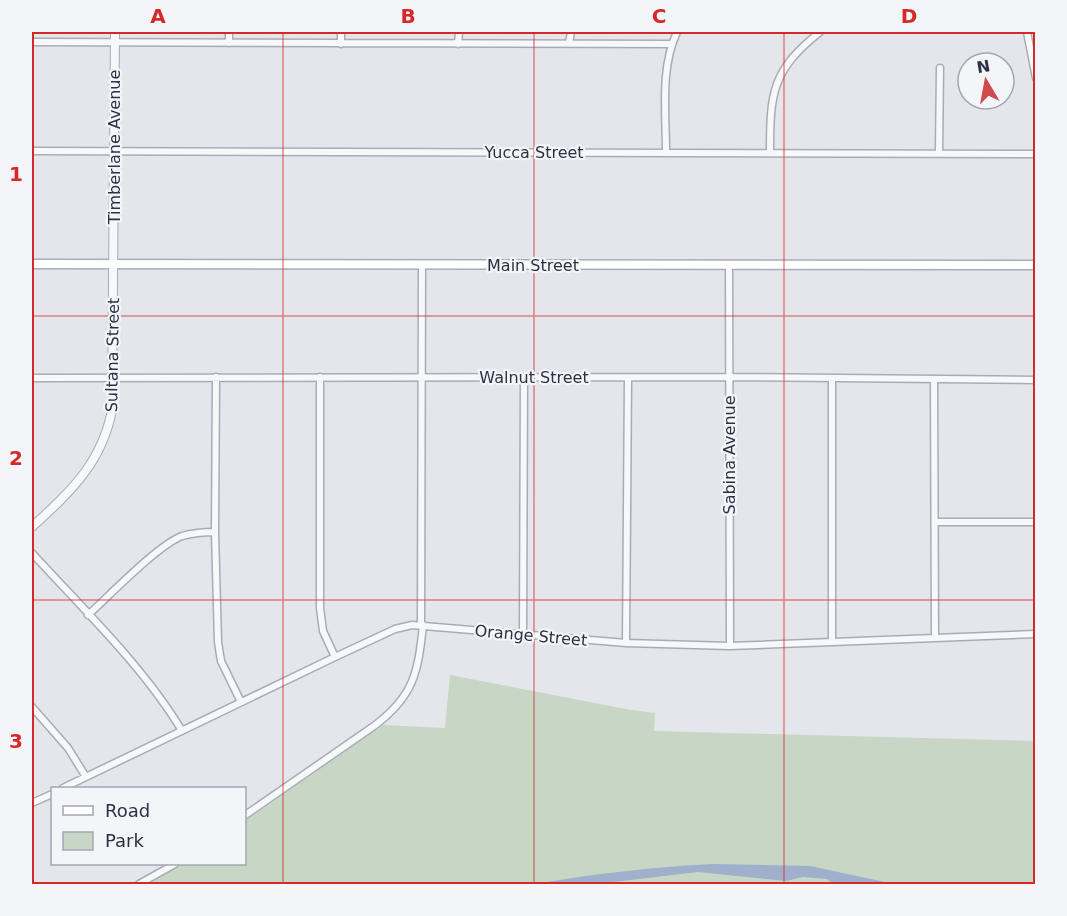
<svg xmlns="http://www.w3.org/2000/svg" width="1067" height="916" font-family="'DejaVu Sans',sans-serif">
<rect width="100%" height="100%" fill="#e4e6ec"/>
<!-- green -->
<path fill="#c7d6c5" d="M450 675 631 710 655 713 654 731 1035 741V884H149L183 864H244L245 821 383 725 445 728Z"/>
<!-- water -->
<path fill="#9fafcc" d="M713 864 810 866 894 884H833L827 879 803 877 786 881 698 872 596 884H534C595 874 651 867 713 864Z"/>
<g fill="none" stroke-linecap="round" stroke-linejoin="round">
<defs>
<path id="minor" d="M1027 32 1036 78
M32 42 671 44
M229 43V32
M569 43 571 32
M341 44V32
M458 44 459 32
M32 151 1036 154
M770 152C770 93 772 70 820 32
M939 152 940 68
M666 153C666 113 660 68 677 32
M729 265 730 646
M216 377 215 532 218 642 221 661 241 702
M320 377V608L323 631 335 657
M32 378 729 377 1036 380
M832 378V642
M934 379 935 638
M935 522H1036
M32 553C82 608 144 667 182 731
M88 615C109 596 158 545 182 536 193 533 204 532 215 532
M421 625 422 265
M523 635 524 377
M626 643 628 378
M32 707 68 748 86 777
M63 788 335 657 395 629 412 625 626 643 730 646 1036 634
M32 803 52 794
M244 816 374 726C414 696 418 673 423 625
M139 884 175 864"/>
<path id="tertiary" d="M32 527C70 492 102 463 112 410L115 32"/>
<path id="secondary" d="M32 264 1036 265"/>
</defs>
<!-- minor casing -->
<use href="#minor" stroke="#a9acb7" stroke-width="9"/>
<!-- tertiary casing -->
<use href="#tertiary" stroke="#a9acb7" stroke-width="10"/>
<!-- secondary casing -->
<use href="#secondary" stroke="#a9acb7" stroke-width="11"/>
<!-- minor -->
<use href="#minor" stroke="#f7f8fa" stroke-width="6"/>
<!-- tertiary -->
<use href="#tertiary" stroke="#f7f8fa" stroke-width="8"/>
<!-- secondary -->
<use href="#secondary" stroke="#fff" stroke-width="8"/>
</g>
<!-- grid -->
<path fill="none" stroke="#d62828" stroke-width="1.5" stroke-opacity="0.55" d="M283 32V884M534 32V884M784 32V884M32 316H1036M32 600H1036"/>
<g text-anchor="middle" stroke-width="4.5" stroke-linejoin="round" paint-order="stroke">
<!-- street labels -->
<g font-size="16" fill="#2b3145" stroke="#f4f5f9">
<text transform="translate(114 147) rotate(-90)" y="6">Timberlane Avenue</text>
<text x="534" y="158">Yucca Street</text>
<text x="533" y="271">Main Street</text>
<text transform="translate(112 355) rotate(-89)" y="6">Sultana Street</text>
<text x="534" y="383">Walnut Street</text>
<text transform="translate(729 455) rotate(-90)" y="6">Sabina Avenue</text>
<text transform="translate(531 635) rotate(5)" y="6">Orange Street</text>
</g>
</g>
<!-- border -->
<rect width="1067" height="916" fill="none" stroke="#f4f5f9" stroke-width="66"/>
<!-- legend -->
<rect x="51" y="787" width="195" height="78" fill="#f4f5f9" stroke="#a4a7b1" stroke-width="1.5"/>
<rect x="63" y="806" width="30" height="9" fill="#ffffff" stroke="#a4a7b1" stroke-width="1.5"/>
<text x="105" y="817" font-size="18" fill="#2b3145">Road</text>
<rect x="63" y="832" width="30" height="18" fill="#c7d6c5" stroke="#a4a7b1" stroke-width="1.5"/>
<text x="105" y="847" font-size="18" fill="#2b3145">Park</text>
<!-- north arrow -->
<g transform="translate(986 81) rotate(350)"><circle r="28" fill="#f4f5f9" stroke="#a4a7b1" stroke-width="1.5"/>
<path d="M0-4.5L10 22L0 15L-10 22Z" fill="#d1494c"/>
<text y="-9" font-size="16" font-weight="bold" text-anchor="middle" fill="#2b3145">N</text>
</g>
<rect x="33" y="33" width="1001" height="850" fill="none" stroke="#d62828" stroke-width="2"/>
<g font-size="20" text-anchor="middle" font-weight="bold" fill="#d62828">
<text x="158" y="23">A</text>
<text x="408" y="23">B</text>
<text x="659" y="23">C</text>
<text x="909" y="23">D</text>
<text x="16" y="181">1</text>
<text x="16" y="465">2</text>
<text x="16" y="748">3</text>
</g>
</svg>
